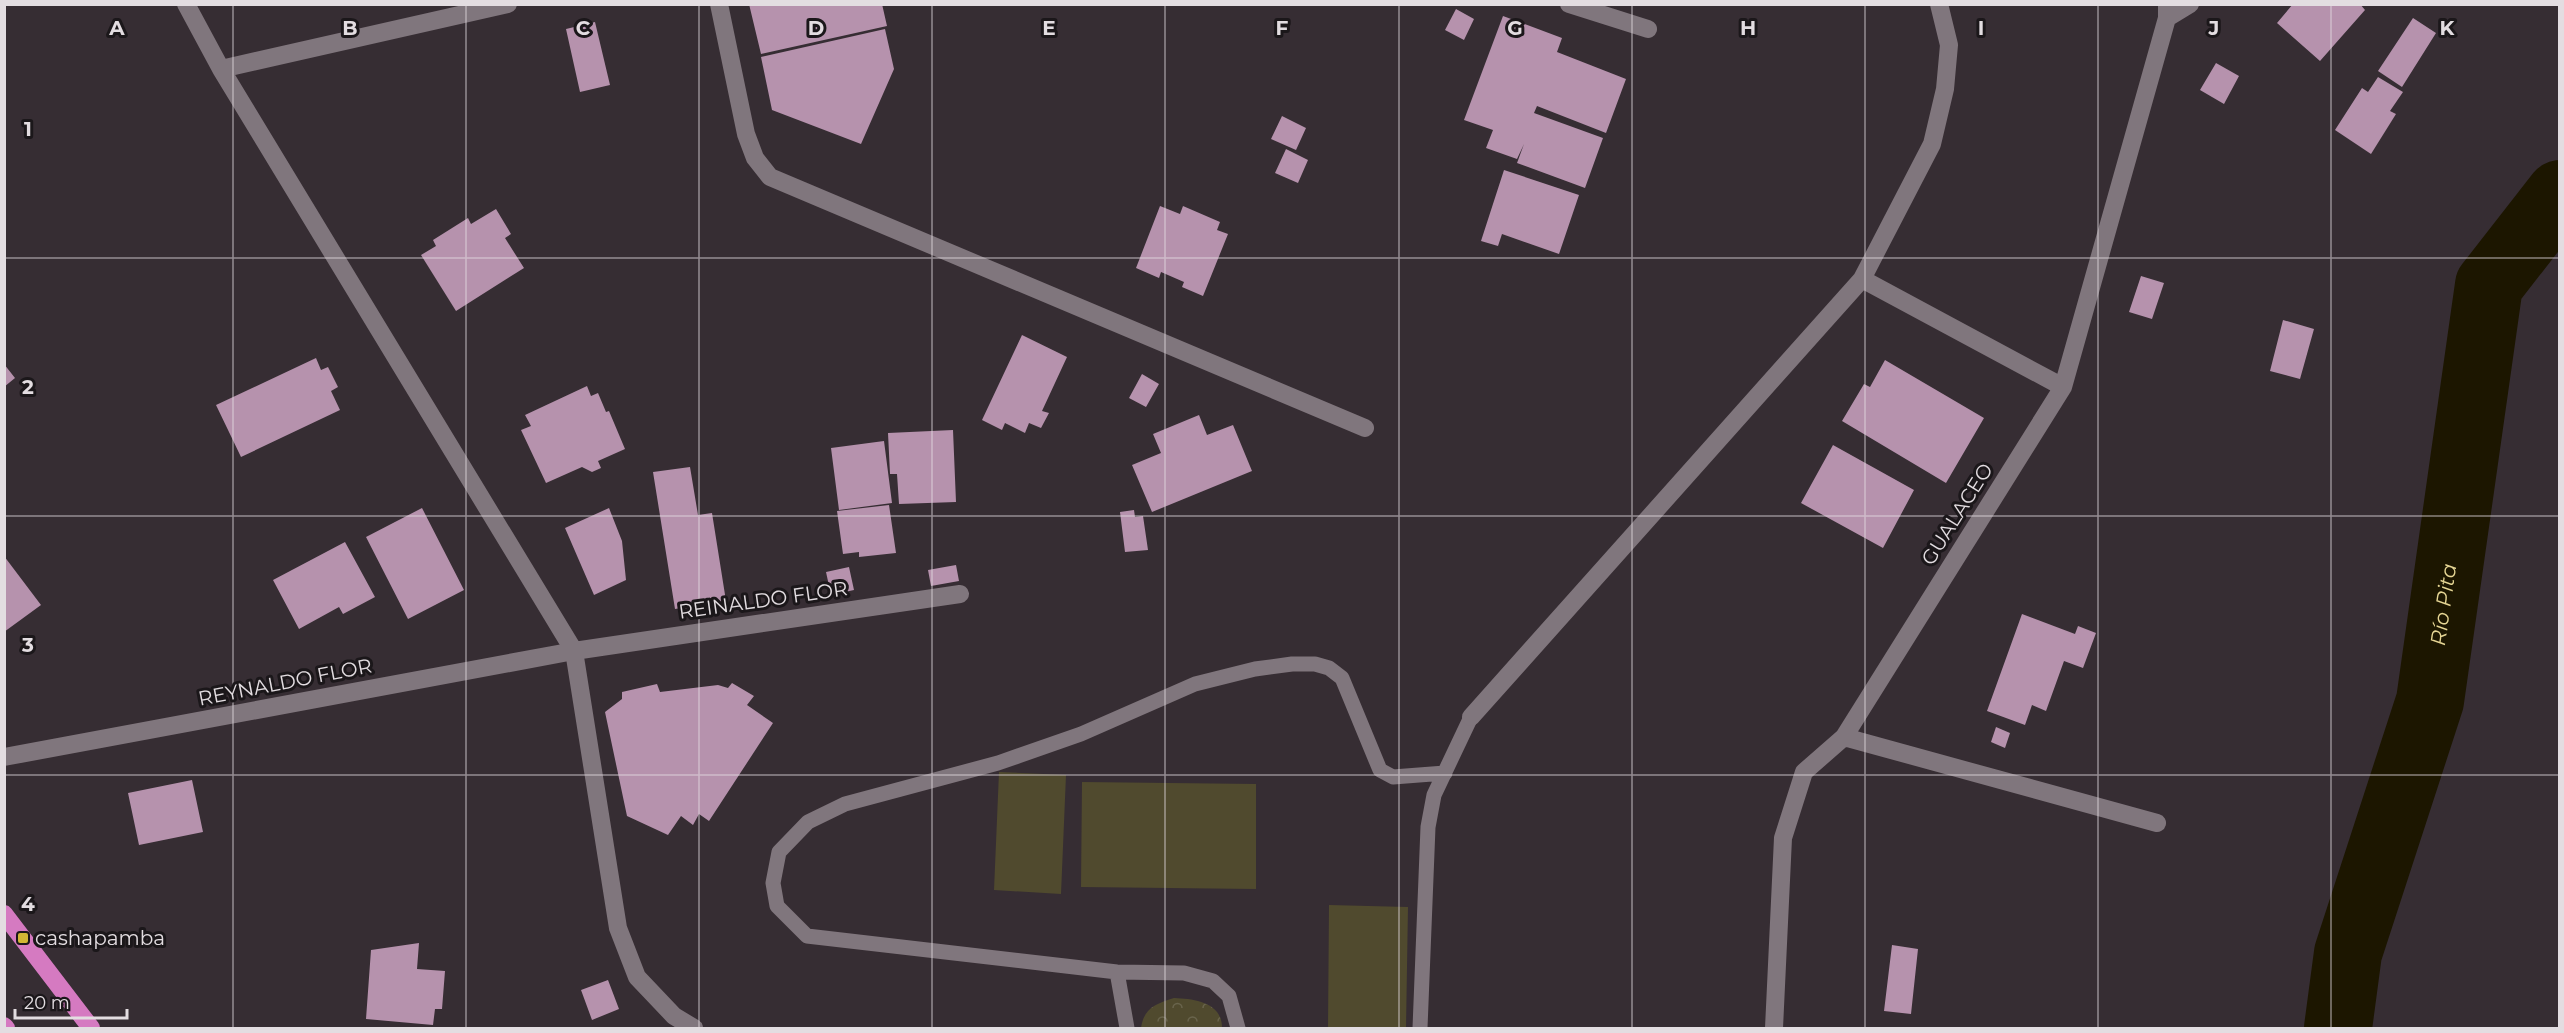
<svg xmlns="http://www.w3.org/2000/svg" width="2564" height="1033" font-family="Montserrat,sans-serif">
<defs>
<pattern id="forest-crowns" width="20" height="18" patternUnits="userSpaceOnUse" patternTransform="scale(1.5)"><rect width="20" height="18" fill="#504a2e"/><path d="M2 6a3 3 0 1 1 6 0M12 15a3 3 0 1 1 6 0" fill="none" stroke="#69644c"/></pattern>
</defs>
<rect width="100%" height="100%" fill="#362d33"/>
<!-- forest -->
<path fill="url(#forest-crowns)" d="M1174 998C1194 999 1222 1002 1222 1028H1141C1144 1008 1155 1004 1174 998Z"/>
<!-- pitch -->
<path fill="#504a2e" d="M999 772 1066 775 1061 894 994 890Z
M1082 782 1256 784V889L1081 887Z
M1329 905 1408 907 1406 1028H1328Z"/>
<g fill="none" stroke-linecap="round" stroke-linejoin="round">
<!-- river -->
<path stroke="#1c1600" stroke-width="68" id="s1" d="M2338 1028 2348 953 2430 701 2489 285 2560 194"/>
</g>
<!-- building -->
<path fill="#b692ad" d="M749 4H882L887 26 761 54Z
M2293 4H2360L2365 10 2320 61 2277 23Z
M1456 9 1474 19 1464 40 1445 30Z
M1503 16 1562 38 1557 52 1626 79 1606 133 1537 106 1534 113 1603 138 1585 188 1517 163 1524 144 1517 159 1486 148 1493 130 1464 120Z
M2413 18 2436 33 2402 87 2378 71Z
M595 22 610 85 580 92 566 29Z
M885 29 894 69 861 144 772 110 761 57Z
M2216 63 2239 76 2224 104 2200 90Z
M2378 77 2403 92 2390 111 2396 114 2371 154 2335 130 2362 88 2368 92Z
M1282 116 1306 128 1296 150 1271 139Z
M1286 149 1308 160 1298 183 1275 173Z
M1504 170 1579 195 1559 254 1502 234 1498 246 1481 241Z
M1160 206 1180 214 1183 206 1220 222 1217 230 1228 234 1203 296 1182 287 1184 282 1161 272 1159 278 1136 268Z
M496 209 511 234 505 238 524 268 456 311 421 255 436 246 433 240 468 218 471 224Z
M2141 276 2164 283 2152 319 2129 312Z
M2283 320 2314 329 2300 379 2270 371Z
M1022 335 1067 357 1042 411 1049 413 1041 428 1029 423 1025 433 1005 423 1002 430 982 420Z
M316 358 321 370 328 367 338 387 331 391 340 410 241 457 216 405Z
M1885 360 1984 418 1946 483 1842 421 1864 384 1870 387Z
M4 364 15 378 4 387Z
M1142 374 1159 384 1146 407 1129 398Z
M587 386 591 396 598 393 606 412 609 411 625 449 598 461 601 468 592 472 582 467 546 483 521 430 531 426 525 415Z
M1199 415 1207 435 1233 425 1252 471 1152 512 1132 465 1161 453 1153 434Z
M953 430 956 502 899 504 897 474H890L888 433Z
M884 441 892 503 839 510 831 448Z
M1833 445 1914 490 1883 548 1801 503Z
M690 467 698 515 712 513 726 601 675 609 653 472Z
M889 505 896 553 859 557V552L843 554 837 511Z
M422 508 464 590 408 619 366 537Z
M609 508 622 541 626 580 594 595 565 528Z
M1134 510 1135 517 1143 516 1148 550 1125 552 1120 512Z
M345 542 375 597 343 614 339 607 299 629 273 580Z
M4 556 41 605 4 632Z
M956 565 959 581 931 586 928 570Z
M849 567 854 590 831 595 826 572Z
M2022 614 2075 634 2078 626 2096 633 2083 668 2064 661 2046 711 2032 705 2025 725 1987 711Z
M732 683 754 696 747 705 773 723 709 821 699 814 693 825 681 816 668 835 627 816 605 712 622 699V692L657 684 660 692 718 685 728 688Z
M1996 727 2010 733 2005 748 1991 742Z
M192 780 203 832 139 845 128 793Z
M419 943 417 969 445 971 442 1009H435L433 1025 366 1019 371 950Z
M1892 945 1918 949 1911 1014 1884 1011Z
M608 980 619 1009 592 1020 581 990Z"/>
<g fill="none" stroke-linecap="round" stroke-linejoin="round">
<!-- lane -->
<path stroke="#80767d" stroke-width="15" d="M1117 972 1127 1028
M1238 1028 1229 996 1213 981 1184 973 1117 972 807 936 777 906 773 883 779 852 808 822 845 804 998 763 1081 734 1195 684 1255 669 1292 664H1315L1329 668 1342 678 1380 770 1393 777 1445 773
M1420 1028 1428 827 1434 795 1471 717"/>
<!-- street -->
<path stroke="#80767d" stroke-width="18" d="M186 4 221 69 574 651 618 928 637 977 674 1016 694 1028
M719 4 746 134 755 158 770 177 1365 428
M1569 4 1648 29
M2167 18 2190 4
M221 69 508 4
M1862 279 2063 387
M1471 717 1862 279 1932 144 1945 89 1949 45 1939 4
M1844 737 2157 823
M4 757 574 651 960 594
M1774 1028 1783 838 1804 772 1844 737 2063 387 2167 18V4"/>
<!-- highway -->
<path stroke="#d57ac1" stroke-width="18" d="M4 914 91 1028
M4 1026 6 1028"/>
</g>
<!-- grid -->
<path fill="none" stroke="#e3dde1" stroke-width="1.5" stroke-opacity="0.55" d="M233 4V1028M466 4V1028M699 4V1028M932 4V1028M1165 4V1028M1399 4V1028M1632 4V1028M1865 4V1028M2098 4V1028M2331 4V1028M4 258H2560M4 516H2560M4 775H2560"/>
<!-- markers -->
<rect fill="#d2b735" stroke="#1b171a" stroke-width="2" x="17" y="932" width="12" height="12" rx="3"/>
<g text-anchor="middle" stroke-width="6" stroke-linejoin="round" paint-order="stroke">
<!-- street labels -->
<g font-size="20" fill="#e3dde1" stroke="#1b171a">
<text transform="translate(1957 514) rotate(-58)" y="7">GUALACEO</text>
<text transform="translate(763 600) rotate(-8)" y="7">REINALDO FLOR</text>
<text transform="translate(285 682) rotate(-11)" y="7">REYNALDO FLOR</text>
</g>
<!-- poi labels -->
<g font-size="20" fill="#e3dde1" stroke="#1b171a" text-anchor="start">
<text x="35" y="945">cashapamba</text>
</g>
<!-- water labels -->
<g font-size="21" font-style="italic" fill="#e6d694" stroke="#1b171a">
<text dy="7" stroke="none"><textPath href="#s1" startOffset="438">Río Pita</textPath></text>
</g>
</g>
<g font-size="20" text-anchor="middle" font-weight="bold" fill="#e3dde1" stroke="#1b171a" stroke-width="6" stroke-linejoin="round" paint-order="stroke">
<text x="117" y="35">A</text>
<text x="350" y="35">B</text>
<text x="583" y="35">C</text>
<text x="816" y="35">D</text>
<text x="1049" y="35">E</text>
<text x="1282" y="35">F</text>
<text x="1515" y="35">G</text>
<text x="1748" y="35">H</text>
<text x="1981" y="35">I</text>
<text x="2214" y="35">J</text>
<text x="2447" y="35">K</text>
<text x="28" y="136">1</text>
<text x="28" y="394">2</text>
<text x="28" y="652">3</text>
<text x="28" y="911">4</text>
</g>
<!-- border -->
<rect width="2564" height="1033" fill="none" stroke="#e3dde1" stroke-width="12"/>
<!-- scale -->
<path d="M15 1009v9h112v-9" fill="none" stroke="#e3dde1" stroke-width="3"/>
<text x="24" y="1009" font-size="18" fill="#e3dde1" stroke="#1b171a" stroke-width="4.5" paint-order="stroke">20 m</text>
</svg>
